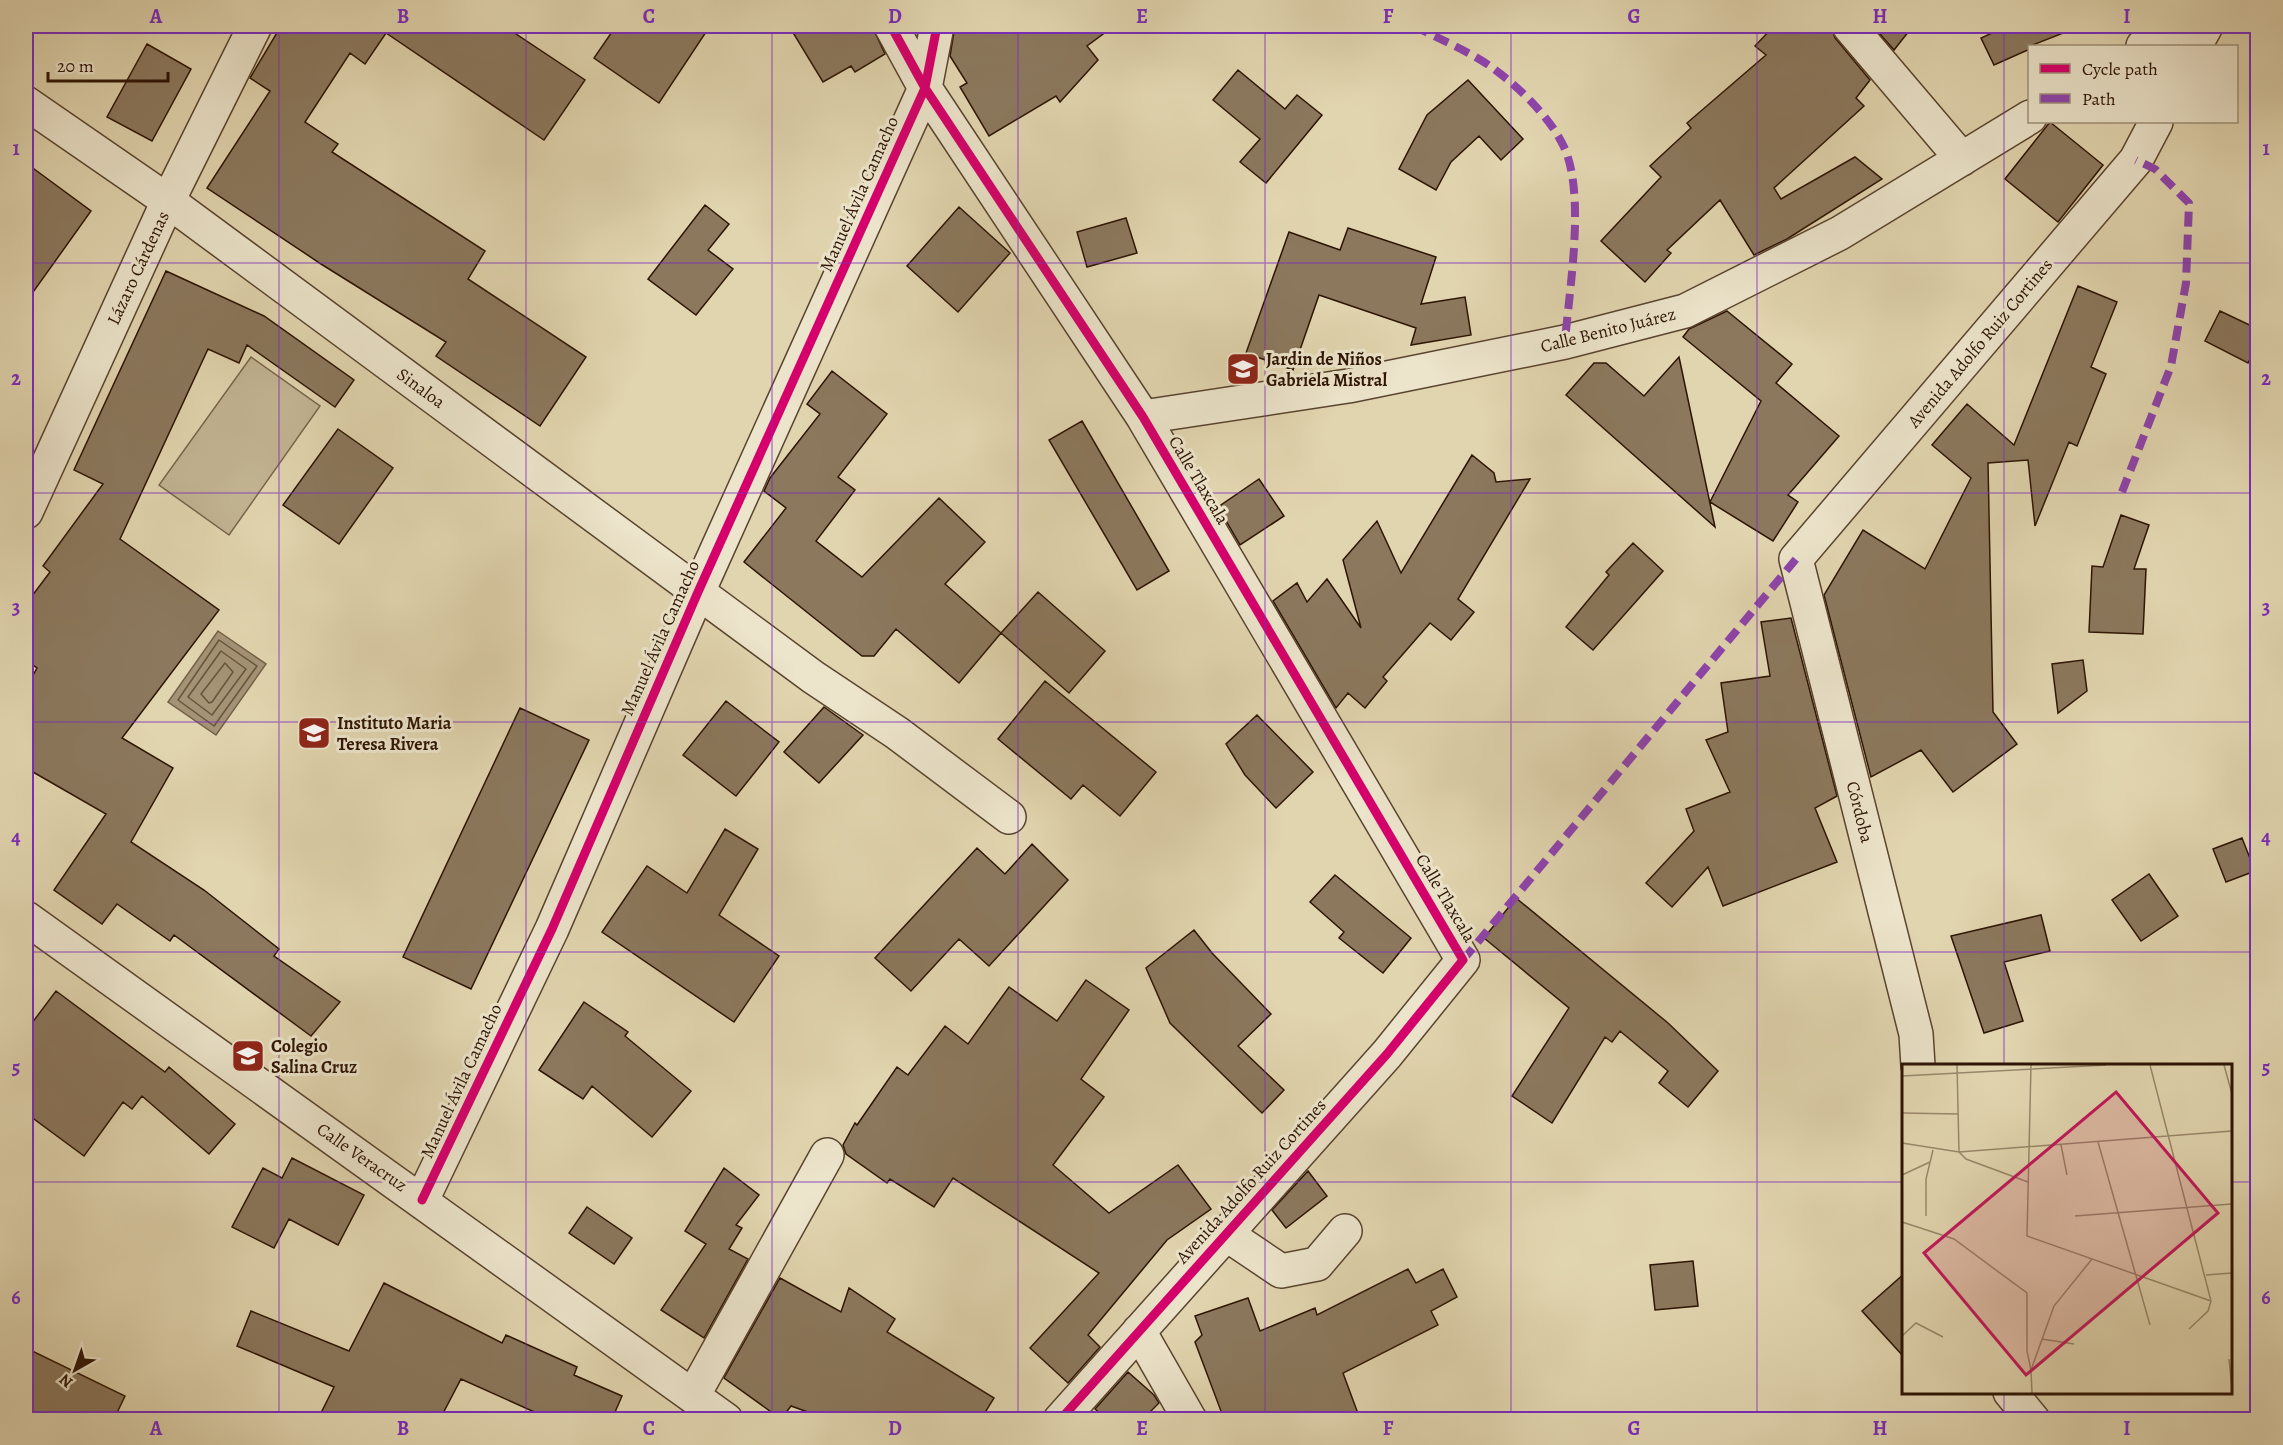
<svg xmlns="http://www.w3.org/2000/svg" width="2283" height="1445" font-family="Alegreya,serif">
<rect width="100%" height="100%" fill="#e1d5af"/>
<filter id="stains"><feTurbulence type="fractalNoise" baseFrequency=".00333" numOctaves="4"/><feColorMatrix values="0 0 0 0 .2 0 0 0 0 .09 0 0 0 0 .02 0 0 0 .5 -.17"/></filter>
<radialGradient id="worn" r=".72"><stop offset=".6" stop-color="#630" stop-opacity="0"/><stop offset="1" stop-color="#630" stop-opacity=".3"/></radialGradient>
<!-- green -->
<path fill="#c2b492" stroke="#78644b" stroke-width="1.5" d="M251 357 320 406 229 535 159 485Z"/>
<!-- water -->
<path fill="#a49375" stroke="#746048" stroke-width="1.5" d="M218 631 266 664 216 735 168 702Z"/>
<g fill="none" stroke-linecap="round" stroke-linejoin="round">
<!-- shore -->
<path stroke="#68543c" stroke-width="1.5" d="M219 640 257 666 214 726 178 700Z
M221 651 246 669 212 715 188 697Z
M225 663 233 672 212 702 209 703 201 694Z"/>
</g>
<!-- building -->
<path fill="#8b785d" stroke="#2d1404" stroke-width="1.5" d="M281 26H504L585 80 544 140 386 33 365 64 350 53 305 122 338 144 332 152 485 251 468 279 586 357 540 426 436 356 446 342 321 264 207 188 270 91 250 78Z
M616 26H710L659 103 594 58Z
M789 26H872L885 54 855 72 851 66 823 82Z
M955 26H1114L1087 46 1098 60 1060 102 1056 96 989 136 960 87 967 83 950 56Z
M1774 26H1831L1835 38 1870 80 1856 98 1864 106 1774 188 1781 199 1855 157 1882 179 1787 239 1754 255 1720 200 1667 250 1671 253 1645 282 1601 241 1661 177 1650 166 1691 128 1687 123 1766 55 1755 46Z
M1873 26H1913L1894 50Z
M2007 26H2081L2030 46V49L1994 65 1981 38Z
M147 44 191 69 152 141 107 117Z
M1238 70 1285 109 1297 95 1322 115 1266 183 1240 162 1260 139 1213 100Z
M1468 80 1523 139 1501 160 1479 136 1451 162 1436 190 1399 169 1427 115Z
M2050 122 2103 165 2058 222 2005 179Z
M26 163 91 211 26 302Z
M705 205 729 224 708 250 733 269 696 315 648 279Z
M959 207 1010 253 958 312 907 266Z
M1126 218 1137 253 1087 267 1077 232Z
M1348 228 1436 257 1421 304 1465 297 1471 335 1411 345 1416 328 1319 295 1293 370 1246 353 1289 232 1340 250Z
M166 271 264 316 354 380 335 407 247 345 239 363 208 349 120 539 219 610 122 738 173 768 131 842 204 890 279 949 274 956 340 1002 311 1036 174 935 170 941 117 904 102 924 54 890 106 814 26 768V688L37 668 26 660V604L50 572 43 566 103 484 74 470Z
M2078 286 2117 302 2091 367 2106 374 2077 446 2069 442 2035 526 2028 460 1988 463 1993 712 2017 744 1953 792 1921 750 1871 777 1824 595 1863 530 1925 569 1971 478 1932 445 1967 404 2014 445Z
M1727 311 1792 364 1776 383 1839 436 1788 495 1798 502 1773 541 1710 502 1761 401 1683 337 1689 329Z
M2220 311 2258 329V343L2248 363 2205 341Z
M1679 357 1715 527 1566 395 1594 363H1606L1644 396Z
M832 371 887 414 838 477 855 490 816 541 862 577 939 498 985 542 945 584 1001 633 959 683 896 629 874 656H862L744 562 786 508 764 491 770 478 820 414 807 404Z
M1082 421 1169 571 1137 590 1049 440Z
M338 429 393 468 339 544 283 505Z
M1472 455 1494 473 1496 482 1530 479 1458 599 1474 612 1451 640 1430 623 1383 677 1387 681 1365 708 1348 693 1336 708 1273 601 1297 583 1307 602 1327 579 1361 628 1343 560 1377 521 1401 573Z
M1259 479 1284 516 1240 545 1218 507Z
M2121 515 2149 525 2134 569H2146L2143 634 2089 632 2092 566 2103 567Z
M1633 543 1663 571 1593 650 1566 627 1609 575 1606 572Z
M1038 592 1105 651 1069 693 1001 633Z
M1791 618 1837 796 1815 808 1837 862 1723 906 1708 867 1672 907 1646 883 1694 831 1686 809 1730 792 1706 740 1728 732 1721 683 1770 676 1761 622Z
M2083 660 2087 691 2058 713 2052 664Z
M1045 681 1156 772 1120 816 1083 785 1071 799 998 739Z
M726 701 779 742 736 796 683 755Z
M824 707 863 735 819 783 784 752Z
M520 708 589 740 471 989 403 957Z
M1257 715 1313 772 1276 808 1245 775 1226 744Z
M725 829 758 849 719 915 779 956 734 1022 602 932 647 866 687 893Z
M2242 838 2255 871 2226 882 2213 849Z
M1032 844 1068 880 989 966 959 939 911 991 875 958 977 848 1005 874Z
M2149 874 2178 916 2141 941 2112 900Z
M1335 875 1411 938 1383 973 1339 938 1344 932 1310 902Z
M1516 898 1668 1023 1718 1071 1688 1107 1659 1083 1668 1071 1620 1031 1612 1042 1605 1037 1552 1123 1512 1096 1569 1008 1484 938Z
M2041 915 2050 951 2004 962 2023 1021 1984 1033 1951 936Z
M1194 930 1212 953 1271 1014 1238 1046 1284 1090 1262 1113 1170 1023 1146 968Z
M1086 980 1129 1010 1081 1079 1104 1097 1053 1165 1109 1213 1178 1165 1211 1209 1167 1240 1088 1335 1100 1347 1068 1383 1030 1348 1099 1273 953 1178 934 1207 890 1179 887 1183 846 1154 843 1145 855 1123 857 1125 897 1067 908 1075 945 1026 968 1044 1009 987 1057 1021Z
M56 991 165 1072 169 1067 235 1124 209 1154 142 1096 132 1109 123 1102 84 1156 26 1113V1031Z
M584 1002 628 1032 625 1036 691 1091 652 1137 592 1086 583 1099 539 1070Z
M292 1158 364 1195 338 1245 289 1219 274 1248 232 1227 263 1168 282 1178Z
M724 1168 759 1195 736 1225 742 1228 729 1249 748 1259 704 1338 661 1310 706 1244 685 1231Z
M1308 1171 1327 1196 1286 1228 1272 1210Z
M587 1207 632 1238 614 1264 569 1233Z
M1693 1261 1698 1306 1655 1310 1650 1265Z
M1408 1269 1416 1283 1443 1269 1457 1297 1431 1311 1438 1325 1343 1373 1360 1419H1224L1195 1342 1202 1335 1195 1316 1248 1298 1260 1331 1315 1308 1317 1315Z
M1904 1274V1357L1862 1311Z
M780 1278 841 1312 849 1288 895 1319 887 1332 994 1398 981 1419H827L791 1406 781 1419 724 1378Z
M384 1283 502 1343 506 1335 577 1367 574 1375 622 1396 612 1419H550L461 1379 440 1419H340L322 1411 334 1387 237 1346 251 1311 349 1351Z
M26 1348 125 1396 114 1419H26Z
M1128 1372 1154 1395 1159 1403 1143 1419H1107L1095 1409Z"/>
<g fill="none" stroke-linecap="round" stroke-linejoin="round">
<defs>
<path id="minor" d="M891 26 925 88 1143 417 1463 960 1387 1054 1060 1420
M1849 26 1962 159
M2143 46 2177 26
M2195 46 2206 26
M26 103 168 201 813 677 897 733 1009 817
M1143 417 1348 386 1565 342 1685 311 1840 233 2030 117
M26 512 168 201 255 26
M26 918 726 1420
M1918 1066 1916 1034 1796 559 2136 160 2156 122
M422 1200 552 929 698 592 925 88 937 26
M1226 1234 1281 1271 1317 1264 1345 1231
M1139 1331 1190 1420
M2010 1392 2033 1420
M693 1396 827 1155"/>
</defs>
<!-- minor casing -->
<use href="#minor" stroke="#5a442f" stroke-width="36"/>
<!-- minor -->
<use href="#minor" stroke="#ece4cb" stroke-width="33"/>
<!-- quiet -->
<path stroke="#8e44ad" stroke-width="8" stroke-dasharray="15 8" stroke-linecap="butt" d="M1414 26C1441 40 1474 53 1498 72 1522 90 1551 119 1564 147 1586 195 1569 290 1565 342
M2122 492 2171 366 2186 283 2189 203 2155 169 2136 160
M1463 960 1796 559"/>
<defs>
<path id="cycleway" d="M891 26 925 88 1143 417 1463 960 1387 1054 1060 1420
M422 1200 552 929 698 592 925 88 937 26"/>
</defs>
<!-- cycleway casing -->
<use href="#cycleway" stroke="#ece4cb" stroke-width="13"/>
<!-- cycleway -->
<use href="#cycleway" stroke="#d6006c" stroke-width="9"/>
</g>
<!-- grid -->
<path fill="none" stroke="#7b2cbf" stroke-width="1.5" stroke-opacity="0.55" d="M279 26V1420M526 26V1420M772 26V1420M1018 26V1420M1265 26V1420M1511 26V1420M1757 26V1420M2004 26V1066M26 263H2258M26 493H2258M26 722H2258M26 952H2258M26 1182H1904M2230 1182H2258M2004 1392V1420"/>
<!-- icons -->
<defs>
<symbol id="school-square" viewBox="-11 -11 22 22"><rect x="-9" y="-9" width="18" height="18" rx="4" fill="#8f2418" stroke="#ece4cb"/><path d="M0-5L7-2L0 1L-7-2ZM-4 1L0 2.5L4 1V4Q0 6-4 4Z" fill="#fff"/></symbol>
</defs>
<g fill-rule="evenodd">
<use href="#school-square" x="1224" y="350" width="38" height="38"/>
<use href="#school-square" x="295" y="714" width="38" height="38"/>
<use href="#school-square" x="229" y="1037" width="38" height="38"/>
</g>
<g text-anchor="middle" stroke-width="6" stroke-linejoin="round" paint-order="stroke">
<!-- street labels -->
<g font-size="18" fill="#2d1404" stroke="#ece4cb">
<text transform="translate(859 194) rotate(-66)" y="6">Manuel Ávila Camacho</text>
<text transform="translate(138 268) rotate(-65)" y="6">Lázaro Cárdenas</text>
<text transform="translate(1608 330) rotate(-14)" y="6">Calle Benito Juárez</text>
<text transform="translate(1980 343) rotate(-50)" y="6">Avenida Adolfo Ruiz Cortines</text>
<text transform="translate(421 388) rotate(36)" y="6">Sinaloa</text>
<text transform="translate(1199 480) rotate(59)" y="6">Calle Tlaxcala</text>
<text transform="translate(660 638) rotate(-66)" y="6">Manuel Ávila Camacho</text>
<text transform="translate(1860 812) rotate(76)" y="6">Córdoba</text>
<text transform="translate(1446 898) rotate(59)" y="6">Calle Tlaxcala</text>
<text transform="translate(461 1081) rotate(-65)" y="6">Manuel Ávila Camacho</text>
<text transform="translate(362 1157) rotate(35)" y="6">Calle Veracruz</text>
<text transform="translate(1251 1181) rotate(-48)" y="6">Avenida Adolfo Ruiz Cortines</text>
</g>
<!-- poi labels -->
<g font-size="18" font-weight="bold" fill="#2d1404" stroke="#ece4cb" text-anchor="start">
<text x="1266" y="365">Jardin de Niños<tspan x="1266" dy="21">Gabriela Mistral</tspan></text>
<text x="337" y="729">Instituto Maria<tspan x="337" dy="21">Teresa Rivera</tspan></text>
<text x="271" y="1052">Colegio<tspan x="271" dy="21">Salina Cruz</tspan></text>
</g>
</g>
<!-- overview -->
<g transform="translate(1902 1064)">
<rect width="330" height="330" fill="#e1d5af"/>
<path fill="none" stroke="#99886b" stroke-width="1.5" d="M55 1 57 88 64 95 126 118M129 1 125 172 309 237M248 1 309 237 306 247 287 265M322 1 330 30M0 12 204 1M0 49 56 50M196 78 248 261M0 79 57 88 330 67M159 81 165 111M0 111 28 98M24 152V115L31 86M173 152 330 140M0 158 52 175 125 229V287L129 306M304 211 330 209M0 272 14 259 41 273M140 275 172 280M327 295 330 324M130 329 129 306 152 242 190 195"/>
<path fill="#c2185b" fill-opacity="0.15" stroke="#c2185b" stroke-width="3" d="M214 28 316 149 124 311 22 189Z"/>
<rect width="330" height="330" fill="none" stroke="#2d1404" stroke-width="3"/>
</g>
<!-- margin -->
<rect width="2283" height="1445" fill="none" stroke="#e1d5af" stroke-width="66"/>
<!-- legend -->
<rect x="2028" y="45" width="210" height="78" fill="#ece4cb" stroke="#a0917b" stroke-width="1.5"/>
<rect x="2040" y="64" width="30" height="9" fill="#d6006c" stroke="#a0917b" stroke-width="1.5"/>
<text x="2082" y="75" font-size="18" fill="#2d1404">Cycle path</text>
<rect x="2040" y="94" width="30" height="9" fill="#8e44ad" stroke="#a0917b" stroke-width="1.5"/>
<text x="2082" y="105" font-size="18" fill="#2d1404">Path</text>
<!-- north arrow -->
<g transform="translate(75 1370) rotate(220)" stroke="#ece4cb" stroke-width="4.5" paint-order="stroke">
<path d="M0-4.5L10 22L0 15L-10 22Z" fill="#2d1404"/>
<text y="-9" font-size="16" font-weight="bold" text-anchor="middle" fill="#2d1404">N</text>
</g>
<!-- scale -->
<path d="M48 72v9h120v-9" fill="none" stroke="#2d1404" stroke-width="3"/>
<text x="57" y="72" font-size="18" fill="#2d1404" stroke="#ece4cb" stroke-width="4.5" paint-order="stroke">20 m</text>
<rect x="33" y="33" width="2217" height="1379" fill="none" stroke="#7b2cbf" stroke-width="2"/>
<g font-size="20" text-anchor="middle" font-weight="bold" fill="#7b2cbf">
<text x="156" y="23">A</text>
<text x="403" y="23">B</text>
<text x="649" y="23">C</text>
<text x="895" y="23">D</text>
<text x="1142" y="23">E</text>
<text x="1388" y="23">F</text>
<text x="1634" y="23">G</text>
<text x="1880" y="23">H</text>
<text x="2127" y="23">I</text>
<text x="16" y="155">1</text>
<text x="2266" y="155">1</text>
<text x="16" y="385">2</text>
<text x="2266" y="385">2</text>
<text x="16" y="614">3</text>
<text x="2266" y="614">3</text>
<text x="16" y="844">4</text>
<text x="2266" y="844">4</text>
<text x="16" y="1074">5</text>
<text x="2266" y="1074">5</text>
<text x="16" y="1304">6</text>
<text x="2266" y="1304">6</text>
<text x="156" y="1435">A</text>
<text x="403" y="1435">B</text>
<text x="649" y="1435">C</text>
<text x="895" y="1435">D</text>
<text x="1142" y="1435">E</text>
<text x="1388" y="1435">F</text>
<text x="1634" y="1435">G</text>
<text x="1880" y="1435">H</text>
<text x="2127" y="1435">I</text>
</g>
<rect width="100%" height="100%" filter="url(#stains)"/>
<rect width="100%" height="100%" fill="url(#worn)"/>
</svg>
